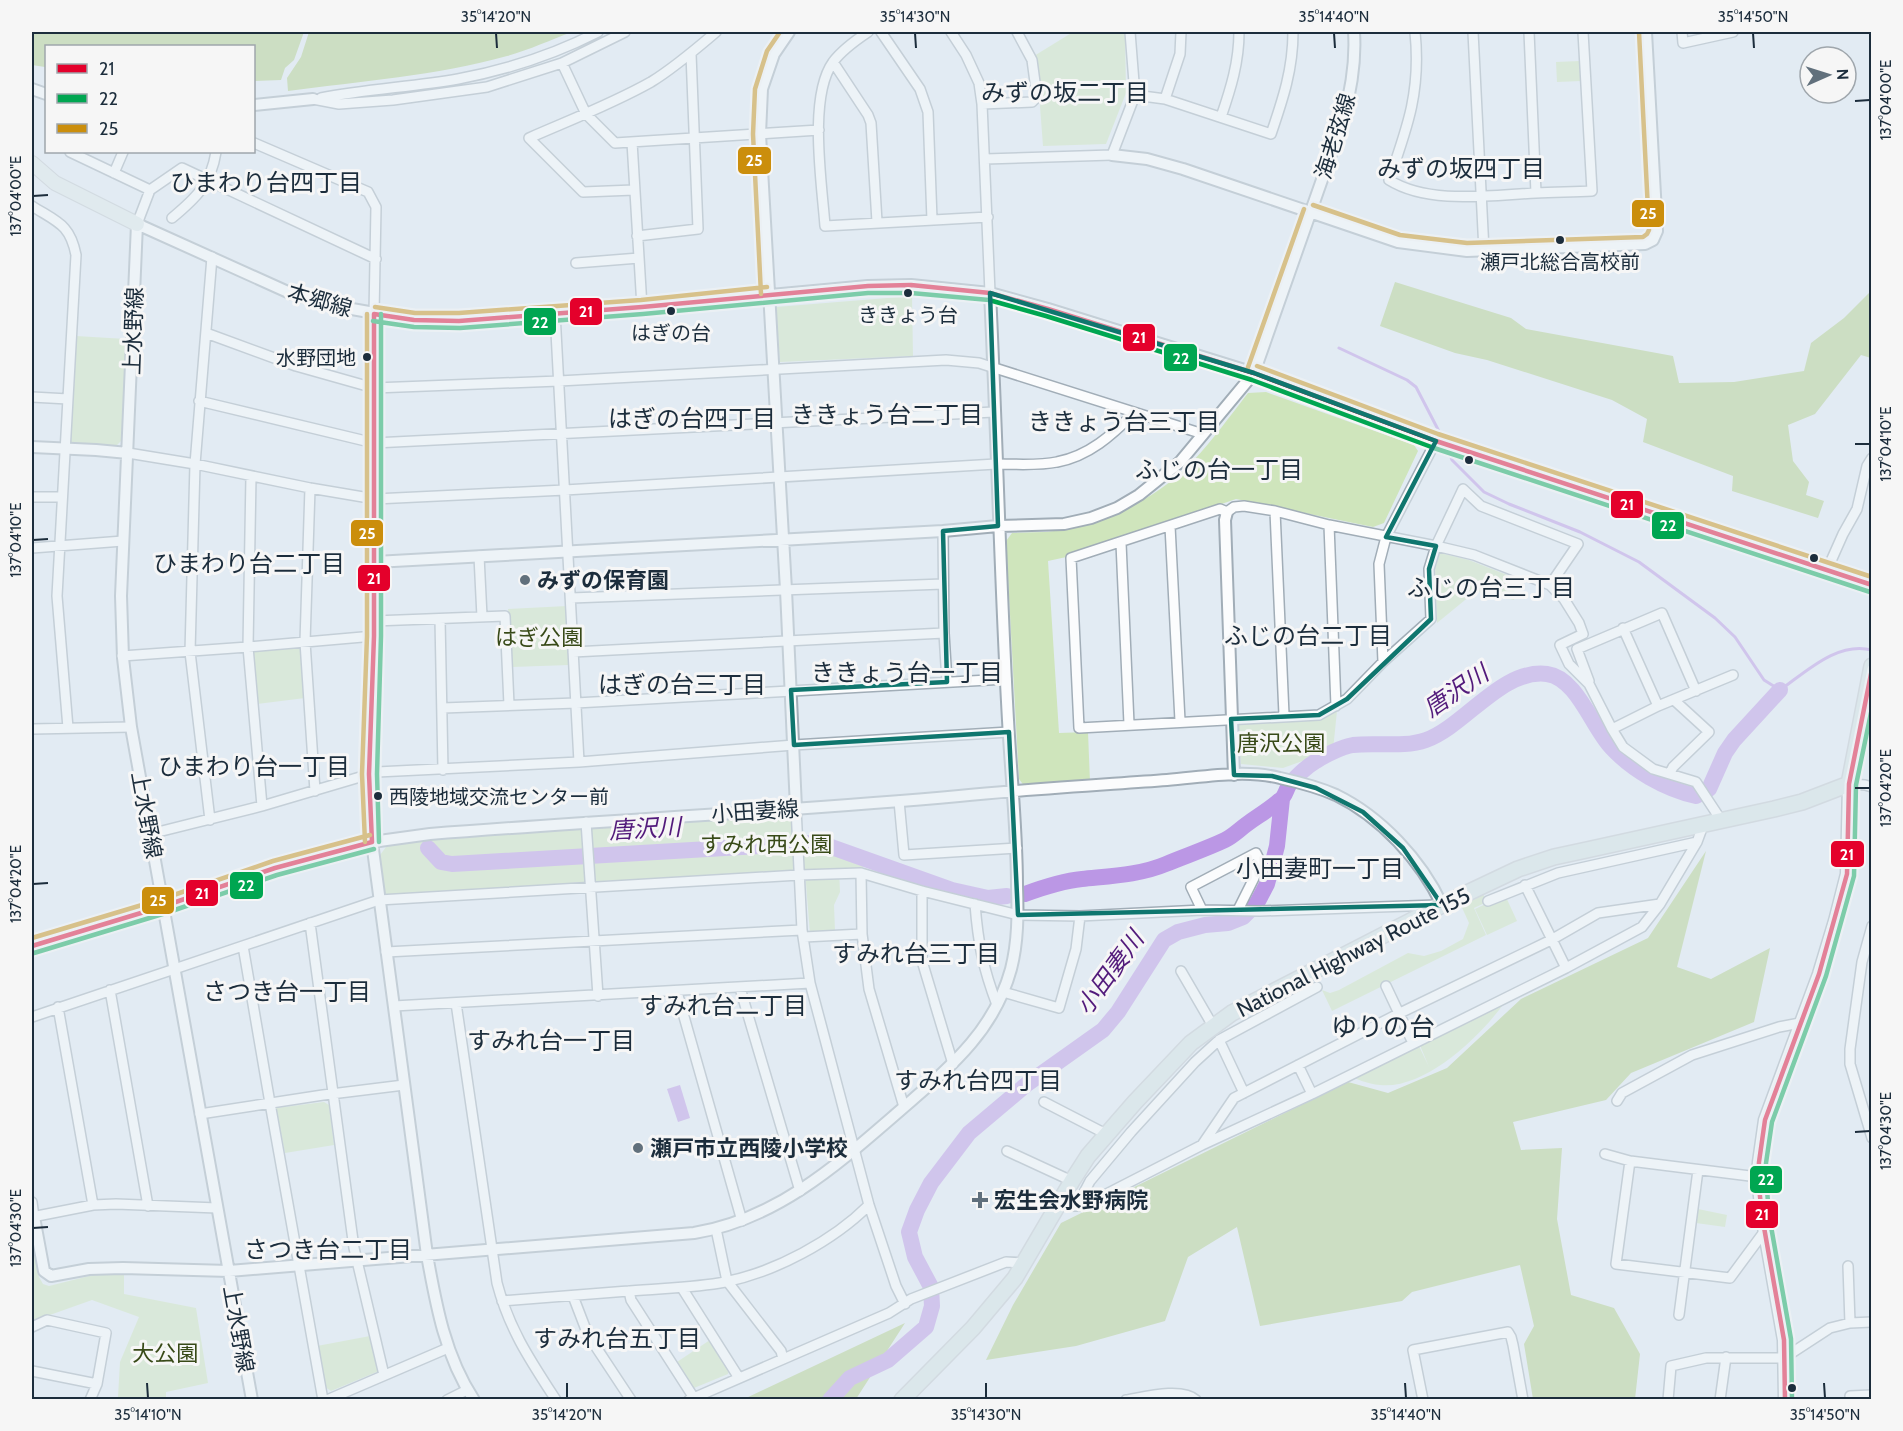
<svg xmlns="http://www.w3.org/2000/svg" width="1903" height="1431" font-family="Cabin,'Noto Sans JP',sans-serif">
<rect width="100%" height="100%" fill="#e2ebf3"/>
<!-- green -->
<path fill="#cfe5bc" d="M1073 32H1125L1126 93 1106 144 1043 146 1040 106 1042 98 1034 56Z
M1580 61 1581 81 1557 82 1556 62Z
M912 296 913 356 780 362 776 307Z
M76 336 126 339 122 440 116 446 72 445 70 441Z
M1266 392 1414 445 1418 451 1384 523 1373 527 1236 499 1071 556 1048 561 1059 733 1088 732 1090 782 1025 787 1019 779 1006 541 1012 533C1026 532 1041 533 1054 531 1106 522 1156 500 1193 461 1213 440 1230 416 1248 393Z
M1440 553 1469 560 1515 578 1514 600 1476 591 1437 623 1435 568Z
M567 606 569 665 512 667 508 609Z
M302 647 305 698 257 704 253 651Z
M1337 711 1333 750 1283 768 1241 764 1237 723 1321 719Z
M788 814 793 818 795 847 819 846 863 861V869L839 870 840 892 834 905 835 931 810 934 805 871 584 882 389 896 383 892 380 855 386 847 405 842Z
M1481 890 1487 902 1474 908 1486 935 1332 1011 1322 990 1330 993 1339 990 1408 953 1424 956 1441 951 1463 939 1469 923 1459 901Z
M1505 895 1517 921 1487 935 1475 909Z
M1505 1002C1481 1036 1425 1090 1380 1085 1367 1084 1356 1079 1345 1073L1418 1044 1429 1067 1419 1043Z
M324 1102 329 1105 334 1145 285 1153 276 1108Z
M1698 1209 1727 1215 1725 1227 1696 1223Z
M34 1249 39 1277 43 1284 49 1286 93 1275H124V1294L196 1308 208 1383 166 1392V1399H116L118 1397 120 1362 139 1317 92 1300 47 1316 32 1324V1250Z
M370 1336 379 1371 331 1391 325 1387 317 1346Z
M710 1340 729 1370 728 1374 694 1388 677 1362Z"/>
<!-- forest -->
<path fill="#b2ce89" d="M32 32H304L294 60 285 68 281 80 254 81V46H46V67H45L32 65Z
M309 32H572C550 40 529 50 507 56 436 76 361 81 288 91L287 78 301 57Z
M1395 282 1511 318 1526 329 1673 356 1679 383 1734 382 1804 371 1811 343 1844 318 1871 291V358L1861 355 1815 414 1788 425 1793 461 1809 482 1806 495 1824 501 1818 518 1732 491 1733 476 1643 442 1647 419 1612 400 1487 360 1455 353 1380 326Z
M1706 851 1677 967 1711 979 1770 948 1754 1022 1631 1073 1606 1100 1513 1122 1521 1150 1562 1148 1557 1219 1571 1295 1614 1308 1640 1354 1635 1399H1533L1524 1344 1534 1326 1520 1265 1412 1292 1402 1301 1260 1326 1237 1227 1188 1257 1165 1321 1076 1346 986 1360 1013 1305 1061 1223 1348 1082 1388 1093 1447 1068 1521 999 1648 938Z
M905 1323 856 1399H744Z"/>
<!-- water -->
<path fill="#bb97e5" d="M680 1085 690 1118 678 1122 667 1089Z"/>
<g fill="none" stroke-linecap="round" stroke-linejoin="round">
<!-- stream -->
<path stroke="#bb97e5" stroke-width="3" d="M1339 348 1407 380 1416 387 1444 441
M1447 447 1452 460 1484 492 1509 504 1580 532 1639 562 1715 618 1735 637 1764 680 1780 690C1806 672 1837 641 1872 650"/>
<!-- river -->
<path stroke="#bb97e5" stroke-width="16" d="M428 848 441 862 452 864 812 843 823 844 952 890 988 898 1007 896
M1025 894C1044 887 1062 881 1082 879 1110 876 1140 875 1166 864 1185 856 1206 849 1225 840 1233 836 1240 829 1247 824 1258 816 1270 809 1280 800 1285 797 1286 790 1289 785 1297 776 1306 767 1316 761 1325 755 1342 747 1353 745 1377 742 1403 748 1426 740 1465 726 1502 668 1547 674 1577 678 1592 727 1611 747 1632 770 1665 789 1696 796L1709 789 1725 753 1734 740 1780 690
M830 1400 850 1378 888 1360 926 1327 932 1306 931 1287 915 1257 909 1232 917 1210 931 1183 969 1133 1027 1084 1103 1030 1118 1012 1164 940 1178 932 1205 925 1228 923 1243 917 1257 903 1267 884 1277 846 1282 799"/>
<defs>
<path id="minor" d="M868 32C856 40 842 50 833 62 808 97 822 184 825 226L988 217
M881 32 920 89 928 112 932 220
M951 32 966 55 979 83 982 104 990 293
M1415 32C1421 90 1408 126 1389 180 1429 205 1491 195 1536 193 1555 192 1573 192 1592 191L1583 32
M1473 32 1484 251
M1529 32 1536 193
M1682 32 1683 43 1733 32
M833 62 868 115 871 123 877 222
M562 63 586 114 615 143 819 130
M1135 95 1165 99 1271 134C1283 99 1293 69 1293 32
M321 98C366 89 413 87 458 79 506 70 555 54 598 32
M313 99 339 104 393 100 487 87 562 63 625 32
M1165 99 1180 54 1181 32
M982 104 1032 102 1037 97 1032 60 1017 32
M1221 117C1231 88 1239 62 1239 32
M632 142 642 307
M254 143 368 192 376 207 374 314
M70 152 150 190
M985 159 1112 155 1135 95 1130 32
M114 173 123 152
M634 190 583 192 529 138C570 120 612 104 651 82 674 68 696 49 716 32
M32 206C57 222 70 224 76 255L57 596 68 728
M172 218C196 198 211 184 216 152
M137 224 150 190 182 168 376 259
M637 236 698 229 691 54
M576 263 639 258
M555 313 579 762
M206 333 296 366 374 388 559 381 946 360 979 363 1203 434
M32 397 68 399
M199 401 374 443 994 412
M128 453 195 464 310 488 375 499 565 490 996 464C1016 464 1038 466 1057 462 1089 456 1112 435 1134 413
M251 476 248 647 262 806
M310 488 305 642 315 791
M32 497H62
M1244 506 1275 511 1329 525 1436 546 1429 569 1431 619 1383 662 1347 699 1319 715 1079 728 1071 558 1220 509 1227 512 1234 507Z
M1275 511 1284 715
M1329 525 1336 706
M1170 526 1180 721
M943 531 944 633 947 682
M1121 543 1129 724
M32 548 123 541
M479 556 482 617
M1827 570 1843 534 1857 509 1867 466 1872 458
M1550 585 1578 544 1481 506 1463 489 1436 546 1474 555 1550 585 1564 599 1579 623 1583 634 1560 645 1569 664 1589 684 1612 729 1623 747 1653 769 1696 782 1721 820
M571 598 943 584
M440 619 443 770
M374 621 505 616 509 705
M1623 628 1658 706
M573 652 944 633
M122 656 248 647 374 636
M1383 662 1379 564 1386 537 1436 441
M1589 681 1577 649 1662 613 1696 691
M443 708 576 703 1006 679
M32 729 131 727
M1612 729 1658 706 1733 675
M1670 773 1673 767 1709 732 1674 700
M1849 784 1865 785 1872 787
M899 801 904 855 1017 848
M796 808 802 930 810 983 869 1205 896 1286 905 1304
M210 820 190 652 195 464 212 257
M586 822 598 996
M150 834 262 806 377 772 579 762 794 745 1009 732
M861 873 862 934 869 989 904 1107
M1525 885 1566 968
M922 891V961L953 1064
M1488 901 1558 873 1697 842
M975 904C978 943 983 968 997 1005
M1202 910 1191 887 1256 853 1260 861 1254 878 1238 910
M310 923 354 1248 384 1375
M1872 926 1862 962 1850 1049V1064L1872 1138
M804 937 862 934
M243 946 270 1103 323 1400
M386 952 802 930
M1181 971 1213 1026
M1386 986 1413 1043
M740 988 800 1191
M110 990 148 1206
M677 992 742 1221
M1003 992 1059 1008 1076 949 1080 916
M456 1003 497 1283C509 1329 530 1360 556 1400
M394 1006 810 983
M58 1007 93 1205
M32 1017 379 900 799 875 861 873 922 891 1018 915 1080 916 1202 910 1260 911 1437 905
M1219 1040 1244 1093
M1298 1065 1312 1094
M1617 1101 1622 1093 1692 1055 1779 1027 1800 1023
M1044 1102 1106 1134
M200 1114 323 1095 404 1085
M1202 1145 1234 1098 1398 1014 1551 940 1598 913 1660 904
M1007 1151 1072 1181
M1605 1154 1630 1161 1758 1177
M1630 1161 1616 1264 1730 1278 1764 1232
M1062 1199C1069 1207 1075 1207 1085 1205L1202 1145 1312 1094 1566 968 1642 927 1660 904 1697 842 1704 823
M32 1202 34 1217
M1077 1206 1090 1181 1131 1132 1195 1062 1219 1040 1317 987
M32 1217 93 1205 116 1204 217 1208
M716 1229 727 1281 781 1351 783 1359
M1848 1266 1850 1323
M682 1288 739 1378
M629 1291 631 1300 694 1398
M573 1296 588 1335 631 1400
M502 1301C544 1298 587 1294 630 1291 662 1288 694 1288 725 1282 775 1272 833 1241 869 1205
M1679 1315 1698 1170
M32 1327 47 1320 106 1333 97 1384 90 1400
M32 1371 97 1384
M1850 1396 1872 1395
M327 1400 448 1348
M447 1400 467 1390
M689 1400 889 1313 911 1299 1006 1262 1025 1263
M1126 1400C1144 1397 1182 1387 1196 1400
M1423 1400 1413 1350 1508 1332 1511 1337 1513 1345 1523 1400
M1668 1400 1671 1366 1706 1358H1784L1830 1328 1850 1323 1872 1322
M1720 1400 1726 1357"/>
<path id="tertiary" d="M789 32 774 54 762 89 760 134 786 590 796 808
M32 89 46 94
M254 105 313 99
M1112 155 1147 159 1183 169 1398 242 1467 251 1645 244 1653 240 1657 231 1646 32
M374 314 375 499 374 636 369 774 372 842 427 1255C436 1305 445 1356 474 1400
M32 447 96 450 128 453
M1227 512 1225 520 1234 775
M375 562 943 531 998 526 1064 524 1091 518 1117 508 1139 495 1180 462 1254 373 1343 120C1351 91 1356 61 1354 32
M32 946 164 906 275 868 372 842 430 834C606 820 783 812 959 796 1028 789 1098 785 1167 780 1204 777 1244 769 1280 778 1298 782 1318 787 1336 795 1381 817 1421 860 1442 905
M34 1217 44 1271 51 1276 89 1269 123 1268 229 1271 694 1233C775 1220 836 1166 896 1114 945 1071 993 1035 1011 969 1018 942 1018 914 1017 886 1017 831 1011 775 1008 720 1000 578 997 435 990 293
M252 1400 131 727 123 658 121 596 137 224 290 293 335 306 414 320 459 321 642 307 868 286 911 285 990 293 1048 309 1254 373 1436 441 1872 585"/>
<path id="secondary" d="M1785 1400 1784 1340 1762 1216 1758 1177 1759 1162 1765 1120 1819 974 1835 921 1847 874 1849 784"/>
<path id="primary" d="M32 163 55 183 137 224"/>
<path id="trunk" d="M902 1400 973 1328 1015 1278 1072 1181 1088 1156 1135 1102 1191 1043 1232 1013 1442 905 1518 869 1554 857 1582 851 1774 809 1802 802 1849 784 1872 666"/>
</defs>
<!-- minor casing -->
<use href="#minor" stroke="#a1adb7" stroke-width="12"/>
<!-- tertiary casing -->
<use href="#tertiary" stroke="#a1adb7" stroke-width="14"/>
<!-- secondary casing -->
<use href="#secondary" stroke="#a1adb7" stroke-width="15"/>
<!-- primary casing -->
<use href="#primary" stroke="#bfc6cc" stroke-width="16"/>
<!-- trunk casing -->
<use href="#trunk" stroke="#bfc6cc" stroke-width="18"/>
<!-- minor -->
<use href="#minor" stroke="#fbfcfd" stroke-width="9"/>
<!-- tertiary -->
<use href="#tertiary" stroke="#fbfcfd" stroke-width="10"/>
<!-- secondary -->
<use href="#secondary" stroke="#fbfcfd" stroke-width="12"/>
<!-- primary -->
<use href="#primary" stroke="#dde8e9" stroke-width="14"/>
<!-- trunk -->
<use href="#trunk" stroke="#d3e2e2" stroke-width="15"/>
<defs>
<path id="bus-1" d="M374 314 414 320 459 321 642 307 868 286 911 285 990 293 1048 309 1254 373 1436 441 1872 585
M372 842 369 774 374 636V314
M32 946 164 906 275 868 372 842
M1785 1400 1784 1340 1762 1216 1758 1177 1759 1162 1765 1120 1819 974 1847 874 1849 784 1872 669"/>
<path id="bus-2" d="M373 321 414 327 460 328 643 314 868 293H911L989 300 1046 316 1252 380 1434 448 1870 592
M379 842 377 774 381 636V314
M34 953 166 913 277 875 374 849
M1792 1400 1791 1339 1769 1215 1766 1177V1163L1772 1122 1826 976 1854 876 1856 785 1872 708"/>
<path id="bus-3" d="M1313 205 1400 235 1467 243 1643 237 1647 234 1649 230 1639 32
M761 294 753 134 755 89 767 51 780 32
M375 307 415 313H459L641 300 767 287
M1257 366 1438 434 1872 577
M1247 370 1304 209
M365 842 362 774 367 636V314
M32 938 162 899 273 861 370 835"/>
</defs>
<!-- bus-1 casing -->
<use href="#bus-1" stroke="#f6f6f6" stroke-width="9"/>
<!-- bus-2 casing -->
<use href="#bus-2" stroke="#f6f6f6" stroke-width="9"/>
<!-- bus-3 casing -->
<use href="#bus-3" stroke="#f6f6f6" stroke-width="9"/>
<!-- bus-1 -->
<use href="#bus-1" stroke="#e4002b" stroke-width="4.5"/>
<!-- bus-2 -->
<use href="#bus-2" stroke="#00a651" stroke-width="4.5"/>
<!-- bus-3 -->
<use href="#bus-3" stroke="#cb8e0c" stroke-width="4.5"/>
</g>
<!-- marked area -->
<path d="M0 0H1903V1431H0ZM990 293 1254 373 1436 441 1386 537 1436 546 1429 569 1431 619 1347 699 1319 715 1231 719 1234 775 1272 776 1316 788 1363 812 1403 848 1442 905 1018 915 1009 732 794 745 791 690 947 682 943 531 998 526Z" fill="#e2ebf3" fill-opacity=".55" fill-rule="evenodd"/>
<path fill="none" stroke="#0f766e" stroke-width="4.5" stroke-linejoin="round" d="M990 293 1254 373 1436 441 1386 537 1436 546 1429 569 1431 619 1347 699 1319 715 1231 719 1234 775 1272 776 1316 788 1363 812 1403 848 1442 905 1018 915 1009 732 794 745 791 690 947 682 943 531 998 526Z"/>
<!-- ticks -->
<path fill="none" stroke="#1c2d3c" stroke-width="2" d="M496 33 497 48M915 33 916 48M1334 33 1335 48M1753 33 1754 48M1855 101 1870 100M33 196 48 195M1855 444H1870M33 540 48 539M1855 788H1870M33 884 48 883M1855 1132 1870 1131M33 1228 48 1227M147 1383 148 1398M567 1383V1398M986 1383V1398M1405 1383 1406 1398M1824 1383 1825 1398"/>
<!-- markers -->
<g fill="#1c2d3c" stroke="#f6f6f6" stroke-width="2">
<circle cx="1560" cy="240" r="5"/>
<circle cx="908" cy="293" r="5"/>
<circle cx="671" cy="311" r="5"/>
<circle cx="367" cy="357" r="5"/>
<circle cx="1469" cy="460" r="5"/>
<circle cx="1814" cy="558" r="5"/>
<circle cx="378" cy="796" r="5"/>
<circle cx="1792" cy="1388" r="5"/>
</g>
<g fill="#61707c" stroke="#f6f6f6" stroke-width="2">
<circle cx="525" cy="580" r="6"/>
<circle cx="638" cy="1148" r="6"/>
<path d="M977 1191h6v6h6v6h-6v6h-6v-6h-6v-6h6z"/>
</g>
<g text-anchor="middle" stroke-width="6" stroke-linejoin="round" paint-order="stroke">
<!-- bus labels -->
<g font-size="20" fill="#1c2d3c" stroke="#f6f6f6">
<text x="1560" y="269">瀬戸北総合高校前</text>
<text x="908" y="322">ききょう台</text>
<text x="671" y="340">はぎの台</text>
<text x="356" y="365" text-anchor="end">水野団地</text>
<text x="389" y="804" text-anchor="start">西陵地域交流センター前</text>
</g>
<!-- street labels -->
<g font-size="22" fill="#1c2d3c" stroke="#f6f6f6">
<text transform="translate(1335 136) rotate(-73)" y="8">海老弦線</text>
<text transform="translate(320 300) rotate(16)" y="8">本郷線</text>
<text transform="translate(133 331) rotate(-88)" y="8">上水野線</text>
<text transform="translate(755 811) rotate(-4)" y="8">小田妻線</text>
<text transform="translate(147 815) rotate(80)" y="8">上水野線</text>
<text transform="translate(1353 952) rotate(-27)" y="8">National Highway Route 155</text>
<text transform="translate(239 1329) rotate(80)" y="8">上水野線</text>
</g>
<!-- poi labels -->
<g font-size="22" font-weight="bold" fill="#1c2d3c" stroke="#f6f6f6" text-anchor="start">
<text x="537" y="588">みずの保育園</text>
<text x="650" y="1156">瀬戸市立西陵小学校</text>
<text x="994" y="1208">宏生会水野病院</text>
</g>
<!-- park labels -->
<g font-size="22" fill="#384a18" stroke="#f6f6f6">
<text x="539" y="645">はぎ公園</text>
<text x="1281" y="751">唐沢公園</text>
<text x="766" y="852">すみれ西公園</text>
<text x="165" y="1361">大公園</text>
</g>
<!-- neighbourhood labels -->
<g font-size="24" fill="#1c2d3c" stroke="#f6f6f6">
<text x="1065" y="101">みずの坂二丁目</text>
<text x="1461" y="177">みずの坂四丁目</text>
<text x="266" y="191">ひまわり台四丁目</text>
<text x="887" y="423">ききょう台二丁目</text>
<text x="692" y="427">はぎの台四丁目</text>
<text x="1124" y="430">ききょう台三丁目</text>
<text x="1219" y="478">ふじの台一丁目</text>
<text x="249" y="572">ひまわり台二丁目</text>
<text x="1491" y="596">ふじの台三丁目</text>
<text x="1308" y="644">ふじの台二丁目</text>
<text x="907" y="681">ききょう台一丁目</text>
<text x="682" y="693">はぎの台三丁目</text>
<text x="254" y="775">ひまわり台一丁目</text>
<text x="1320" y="877">小田妻町一丁目</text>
<text x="916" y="962">すみれ台三丁目</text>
<text x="287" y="1000">さつき台一丁目</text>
<text x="723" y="1014">すみれ台二丁目</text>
<text x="551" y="1049">すみれ台一丁目</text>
<text x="978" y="1089">すみれ台四丁目</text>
<text x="328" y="1258">さつき台二丁目</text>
<text x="617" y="1347">すみれ台五丁目</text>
</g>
<!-- water labels -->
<g font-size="24" font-style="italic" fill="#521a7b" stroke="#f6f6f6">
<text transform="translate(1456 691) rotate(-34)" y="8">唐沢川</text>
<text transform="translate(645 829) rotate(-3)" y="8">唐沢川</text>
<text transform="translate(1110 973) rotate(-54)" y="8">小田妻川</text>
</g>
<!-- quarter labels -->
<g font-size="26" fill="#1c2d3c" stroke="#f6f6f6">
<text x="1383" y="1036">ゆりの台</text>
</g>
</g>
<g stroke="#f6f6f6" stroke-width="2">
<rect x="737" y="146" width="35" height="29" rx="6" fill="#cb8e0c"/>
<rect x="1631" y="199" width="34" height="29" rx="6" fill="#cb8e0c"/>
<rect x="569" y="297" width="34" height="29" rx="6" fill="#e4002b"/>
<rect x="523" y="307" width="34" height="29" rx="6" fill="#00a651"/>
<rect x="1122" y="323" width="34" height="29" rx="6" fill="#e4002b"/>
<rect x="1163" y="343" width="35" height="29" rx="6" fill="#00a651"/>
<rect x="1610" y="490" width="34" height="29" rx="6" fill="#e4002b"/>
<rect x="1651" y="511" width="34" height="29" rx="6" fill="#00a651"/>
<rect x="350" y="519" width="34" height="28" rx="6" fill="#cb8e0c"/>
<rect x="357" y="564" width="34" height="28" rx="6" fill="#e4002b"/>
<rect x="1830" y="840" width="35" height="28" rx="6" fill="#e4002b"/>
<rect x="229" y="871" width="35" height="29" rx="6" fill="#00a651"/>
<rect x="185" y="879" width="34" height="28" rx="6" fill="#e4002b"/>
<rect x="141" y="886" width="34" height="29" rx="6" fill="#cb8e0c"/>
<rect x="1749" y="1165" width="34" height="29" rx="6" fill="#00a651"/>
<rect x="1745" y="1200" width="34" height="29" rx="6" fill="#e4002b"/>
</g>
<g font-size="16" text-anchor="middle" font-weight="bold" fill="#fff">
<text x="754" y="166">25</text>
<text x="1648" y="219">25</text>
<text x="586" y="317">21</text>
<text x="540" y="328">22</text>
<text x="1139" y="343">21</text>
<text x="1181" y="364">22</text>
<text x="1627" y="510">21</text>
<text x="1668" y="531">22</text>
<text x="367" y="539">25</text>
<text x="374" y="584">21</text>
<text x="1847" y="860">21</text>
<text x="246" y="891">22</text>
<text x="202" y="899">21</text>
<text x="158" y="906">25</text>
<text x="1766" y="1185">22</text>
<text x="1762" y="1220">21</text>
</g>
<!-- border -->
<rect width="1903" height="1431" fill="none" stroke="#f6f6f6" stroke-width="66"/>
<!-- legend -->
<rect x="45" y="45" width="210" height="108" fill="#f6f6f6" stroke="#9fa6ac" stroke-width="1.5"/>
<rect x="57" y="64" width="30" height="9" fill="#e4002b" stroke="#9fa6ac" stroke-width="1.5"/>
<text x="99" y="75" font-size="18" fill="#1c2d3c">21</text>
<rect x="57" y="94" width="30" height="9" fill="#00a651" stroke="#9fa6ac" stroke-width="1.5"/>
<text x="99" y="105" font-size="18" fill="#1c2d3c">22</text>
<rect x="57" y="124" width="30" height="9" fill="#cb8e0c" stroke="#9fa6ac" stroke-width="1.5"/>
<text x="99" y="135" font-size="18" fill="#1c2d3c">25</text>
<!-- north arrow -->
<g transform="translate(1828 75) rotate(87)"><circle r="28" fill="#f6f6f6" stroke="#9fa6ac" stroke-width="1.5"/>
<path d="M0-4.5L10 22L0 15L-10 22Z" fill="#61707c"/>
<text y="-9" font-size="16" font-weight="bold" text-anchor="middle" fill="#1c2d3c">N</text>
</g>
<rect x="33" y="33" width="1837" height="1365" fill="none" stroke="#1c2d3c" stroke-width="2"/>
<g font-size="15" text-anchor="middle" fill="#1c2d3c">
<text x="496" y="22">35°14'20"N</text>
<text x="915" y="22">35°14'30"N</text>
<text x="1334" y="22">35°14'40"N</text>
<text x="1753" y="22">35°14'50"N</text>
<text transform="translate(1886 100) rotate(-90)" y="5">137°04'00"E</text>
<text transform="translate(16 196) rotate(-90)" y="5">137°04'00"E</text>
<text transform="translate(1886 444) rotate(-90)" y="5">137°04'10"E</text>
<text transform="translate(16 540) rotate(-90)" y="5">137°04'10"E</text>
<text transform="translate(1886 788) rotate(-90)" y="5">137°04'20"E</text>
<text transform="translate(16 884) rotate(-90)" y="5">137°04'20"E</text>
<text transform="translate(1886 1131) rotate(-90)" y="5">137°04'30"E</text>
<text transform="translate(16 1228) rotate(-90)" y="5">137°04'30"E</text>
<text x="148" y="1420">35°14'10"N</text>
<text x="567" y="1420">35°14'20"N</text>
<text x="986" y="1420">35°14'30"N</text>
<text x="1406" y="1420">35°14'40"N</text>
<text x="1825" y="1420">35°14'50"N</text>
</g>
</svg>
